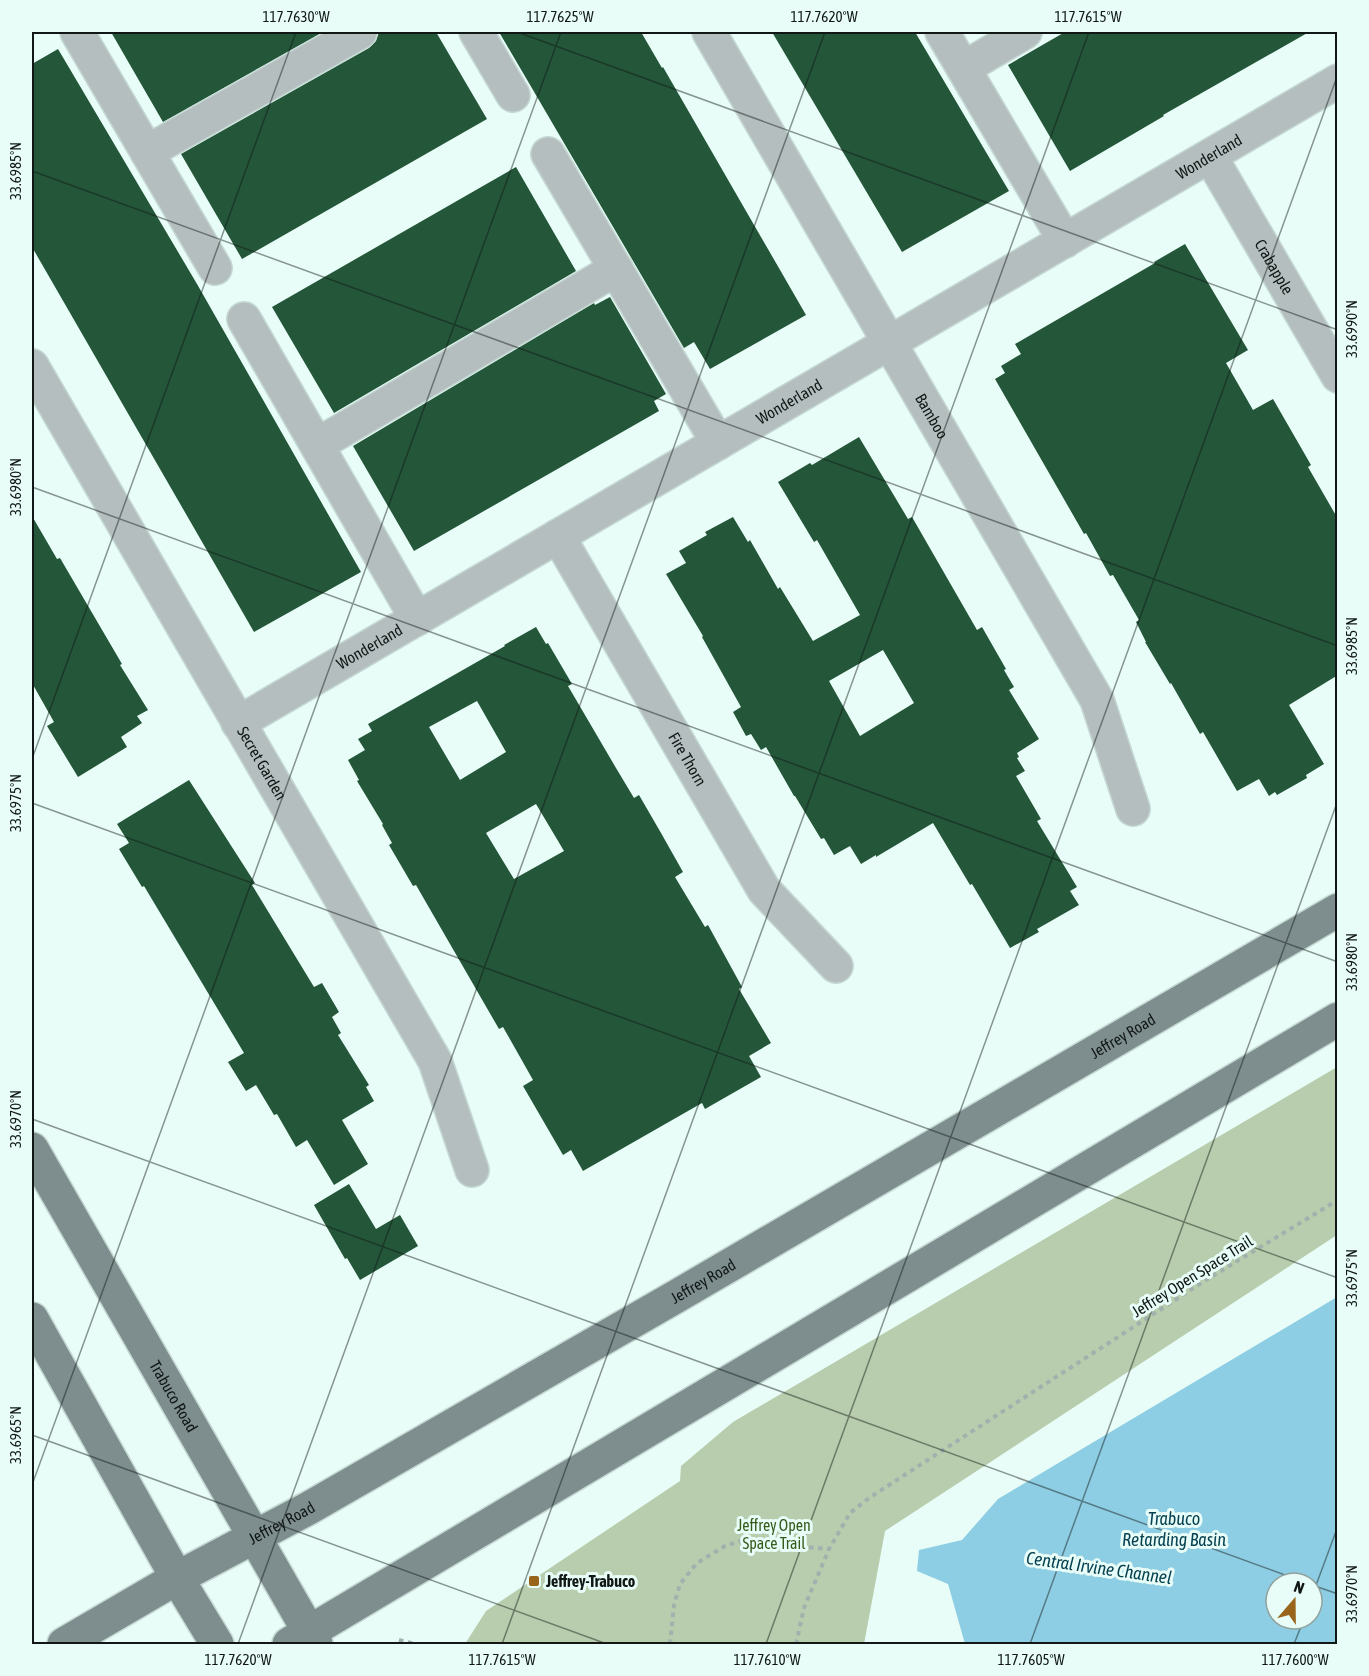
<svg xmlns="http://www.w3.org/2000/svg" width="1369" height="1676" font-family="'Asap Condensed',sans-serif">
<rect width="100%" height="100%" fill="#e8fdf7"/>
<!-- green -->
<path fill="#b8cdad" d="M1337 1067V1235L885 1531 864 1644H465L486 1611 680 1481 681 1466 733 1422Z"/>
<!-- water -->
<path fill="#8ecee4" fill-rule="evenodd" d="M1337 1297V1644H965L948 1584 917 1571 919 1550 962 1540 998 1499ZM1276 1583H1312V1619H1276Z"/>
<!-- building -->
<path fill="#24563a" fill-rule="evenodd" d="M111 32H323L163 122Z
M379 32H436L487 119 242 259 181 154 369 48 376 41Z
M499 32H641L662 68 663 67 806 315 710 369 694 342 684 348Z
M772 32H915L1009 191 902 252Z
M1065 32H1309L1163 115 1164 116 1070 171 1008 65Z
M58 49 197 284 361 572 254 632 32 247V64Z
M516 167 576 271 334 413 272 307Z
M1185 244 1248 350 1226 363 1253 410 1273 399 1311 465 1308 467 1338 519V675L1289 705 1324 764 1306 775 1307 778 1277 795 1275 792 1269 796 1259 779 1237 791 1203 732 1200 734 1171 683 1170 684 1145 642H1146L1136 622 1139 620 1113 575 1110 576 1086 533 1084 534 995 379 1005 373 1001 366 1021 354 1015 344 1155 263 1154 262Z
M610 297 666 394 654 401 659 411 414 551 353 446 594 303 595 305Z
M859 437 908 519 912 517 977 630 982 627 1006 669 1004 670 1014 687 1009 690 1039 739 1017 753 1019 757 1017 758 1025 771 1016 776 1041 819 1037 821 1077 887 1070 891 1079 905 1037 929 1039 932 1010 948 972 884 970 885 933 823 876 857V855L861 864 850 846 834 855 824 838 821 839 795 796H794L766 747 761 750 751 734 746 736 733 712 741 707 702 637 703 636 666 574 686 563 679 551 707 535 705 532 733 517 748 542 750 540 778 589 780 587 813 641 860 615 817 540 814 542 778 482 810 463 812 465ZM883 650 914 703 860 736 829 681Z
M32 516 57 559 60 558 122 664 120 665 148 710 137 716 142 723 121 737 127 747 78 777 47 726 54 722 32 683Z
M536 627 546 644 548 643 572 684 568 686 616 768 634 798 639 795 661 833 683 872 675 877 705 927 708 925 742 987 739 989 771 1043 749 1056 761 1077 705 1109 702 1103 583 1171 571 1150 563 1155 523 1086 533 1080 503 1027 499 1029 416 885 413 886 389 845 392 843 382 825 383 824 357 781 359 780 348 760 365 750 358 739 372 731 368 724 505 646 504 645ZM477 701 506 752 460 780 429 727ZM536 804 564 851 514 879 486 833Z
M189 780 255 883 252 885 314 987 322 983 339 1012 332 1017 341 1033 338 1035 369 1085 366 1087 374 1101 342 1120 368 1164 334 1185 307 1140 296 1147 277 1114 274 1115 256 1085 246 1091 228 1062 244 1053 144 886 142 887 119 849 129 843 117 824Z
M349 1184 376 1229 400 1215 418 1246 360 1280 347 1258 345 1259 314 1205Z"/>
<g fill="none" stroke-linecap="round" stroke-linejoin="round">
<defs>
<g id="minor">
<path d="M77 32 215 268"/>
<path d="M476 32 513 95"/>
<path id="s1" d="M709 32 1097 700 1133 809"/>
<path d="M942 32 1065 241"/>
<path d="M964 68 1025 32"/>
<path d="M147 152 360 32"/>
<path d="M548 154 718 443"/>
<path id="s2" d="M1210 156 1338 376"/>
<path d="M244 319 417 619"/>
<path id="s3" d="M32 366 435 1061 472 1170"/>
<path d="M317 445 616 269"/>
<path id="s4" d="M558 536 764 890 836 966"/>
<path id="s5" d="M238 723 1338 81"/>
</g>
<g id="major">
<path id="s6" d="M32 1149 316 1644"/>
<path d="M32 1319 177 1578 217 1644"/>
<path id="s7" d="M64 1644 177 1578 309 1508 677 1296 1338 910"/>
<path d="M289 1644 1338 1019"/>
</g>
</defs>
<!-- minor casing -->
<use href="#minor" stroke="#c5d8d3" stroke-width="36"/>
<!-- major casing -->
<use href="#major" stroke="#c5d8d3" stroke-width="36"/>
<!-- path -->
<path stroke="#a1b1ad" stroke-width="4" stroke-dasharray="4.5 4.5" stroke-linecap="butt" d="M399 1640 415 1644
M670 1644 674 1605 680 1584 697 1563 725 1546 750 1538 783 1545 829 1549
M796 1644 804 1608 829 1549 850 1513 869 1498 1206 1280 1338 1200"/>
<!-- minor -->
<use href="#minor" stroke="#b5bebf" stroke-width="33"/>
<!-- major -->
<use href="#major" stroke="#7e8e8f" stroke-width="33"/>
</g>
<!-- ticks -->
<path fill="none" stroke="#101715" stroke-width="1.5" stroke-opacity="0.45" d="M517 32 1338 330M32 34V32M32 171 1338 646M32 487 1338 962M32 759 296 32M32 803 1338 1278M32 1119 1307 1583M32 1435 607 1644M32 1485 561 32M1312 1585 1338 1594M1312 1596 1338 1526M238 1644 825 32M502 1644 1089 32M766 1644 1338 74M1030 1644 1338 800M1294 1644 1304 1619"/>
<!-- markers -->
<rect fill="#99641b" stroke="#e8fdf7" stroke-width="2" x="528" y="1575" width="12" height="12" rx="3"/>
<g text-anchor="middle" stroke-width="6" stroke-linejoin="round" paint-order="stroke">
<!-- street labels -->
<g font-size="16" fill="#101715" stroke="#e8fdf7">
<text dy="6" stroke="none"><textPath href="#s5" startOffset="1124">Wonderland</textPath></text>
<text dy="6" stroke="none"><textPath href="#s2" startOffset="128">Crabapple</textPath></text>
<text dy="6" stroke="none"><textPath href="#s5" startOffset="638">Wonderland</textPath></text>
<text dy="6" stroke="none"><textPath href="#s1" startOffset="444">Bamboo</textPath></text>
<text dy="6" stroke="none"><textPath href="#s5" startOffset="152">Wonderland</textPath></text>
<text dy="6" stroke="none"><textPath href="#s4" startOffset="258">Fire Thorn</textPath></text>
<text dy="6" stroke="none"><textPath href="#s3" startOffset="459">Secret Garden</textPath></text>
<text dy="6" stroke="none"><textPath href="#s7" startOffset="1221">Jeffrey Road</textPath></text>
<text transform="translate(1192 1276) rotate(-32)" y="6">Jeffrey Open Space Trail</text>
<text dy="6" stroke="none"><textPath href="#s7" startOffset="735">Jeffrey Road</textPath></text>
<text dy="6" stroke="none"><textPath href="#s6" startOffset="285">Trabuco Road</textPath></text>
<text dy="6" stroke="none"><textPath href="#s7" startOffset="249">Jeffrey Road</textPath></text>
</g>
<!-- park labels -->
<g font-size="16" fill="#355b1a" stroke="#e8fdf7">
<text x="774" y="1531">Jeffrey Open<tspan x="774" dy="18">Space Trail</tspan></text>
</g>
<!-- poi labels -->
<g font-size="16" font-weight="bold" fill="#101715" stroke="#e8fdf7" text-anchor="start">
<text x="546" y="1587">Jeffrey-Trabuco</text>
</g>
<!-- water labels -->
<g font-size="18" font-style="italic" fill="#074252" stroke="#e8fdf7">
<text x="1174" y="1525">Trabuco<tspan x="1174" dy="21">Retarding Basin</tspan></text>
<text transform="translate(1099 1568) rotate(8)" y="6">Central Irvine Channel</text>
</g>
</g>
<!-- border -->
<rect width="1369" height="1676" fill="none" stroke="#e8fdf7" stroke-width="66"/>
<!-- north arrow -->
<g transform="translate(1294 1601) rotate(20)"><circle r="28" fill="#e8fdf7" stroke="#92a19d" stroke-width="1.5"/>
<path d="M0-4.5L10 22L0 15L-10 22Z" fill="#99641b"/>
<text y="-9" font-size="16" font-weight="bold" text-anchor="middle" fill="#101715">N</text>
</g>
<rect x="33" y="33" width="1303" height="1610" fill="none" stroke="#101715" stroke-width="2"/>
<g font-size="15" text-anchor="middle" fill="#101715">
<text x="296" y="22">117.7630°W</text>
<text x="560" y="22">117.7625°W</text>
<text x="824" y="22">117.7620°W</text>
<text x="1088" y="22">117.7615°W</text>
<text transform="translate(16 171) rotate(-90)" y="5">33.6985°N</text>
<text transform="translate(1352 329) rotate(-90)" y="5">33.6990°N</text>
<text transform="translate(16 487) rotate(-90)" y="5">33.6980°N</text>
<text transform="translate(1352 646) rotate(-90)" y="5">33.6985°N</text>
<text transform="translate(16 803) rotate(-90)" y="5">33.6975°N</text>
<text transform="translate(1352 962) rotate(-90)" y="5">33.6980°N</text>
<text transform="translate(16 1119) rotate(-90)" y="5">33.6970°N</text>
<text transform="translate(1352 1278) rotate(-90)" y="5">33.6975°N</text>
<text transform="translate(16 1435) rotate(-90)" y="5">33.6965°N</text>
<text transform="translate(1352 1594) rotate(-90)" y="5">33.6970°N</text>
<text x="238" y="1665">117.7620°W</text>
<text x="502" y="1665">117.7615°W</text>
<text x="767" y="1665">117.7610°W</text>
<text x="1031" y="1665">117.7605°W</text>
<text x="1295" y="1665">117.7600°W</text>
</g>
</svg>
